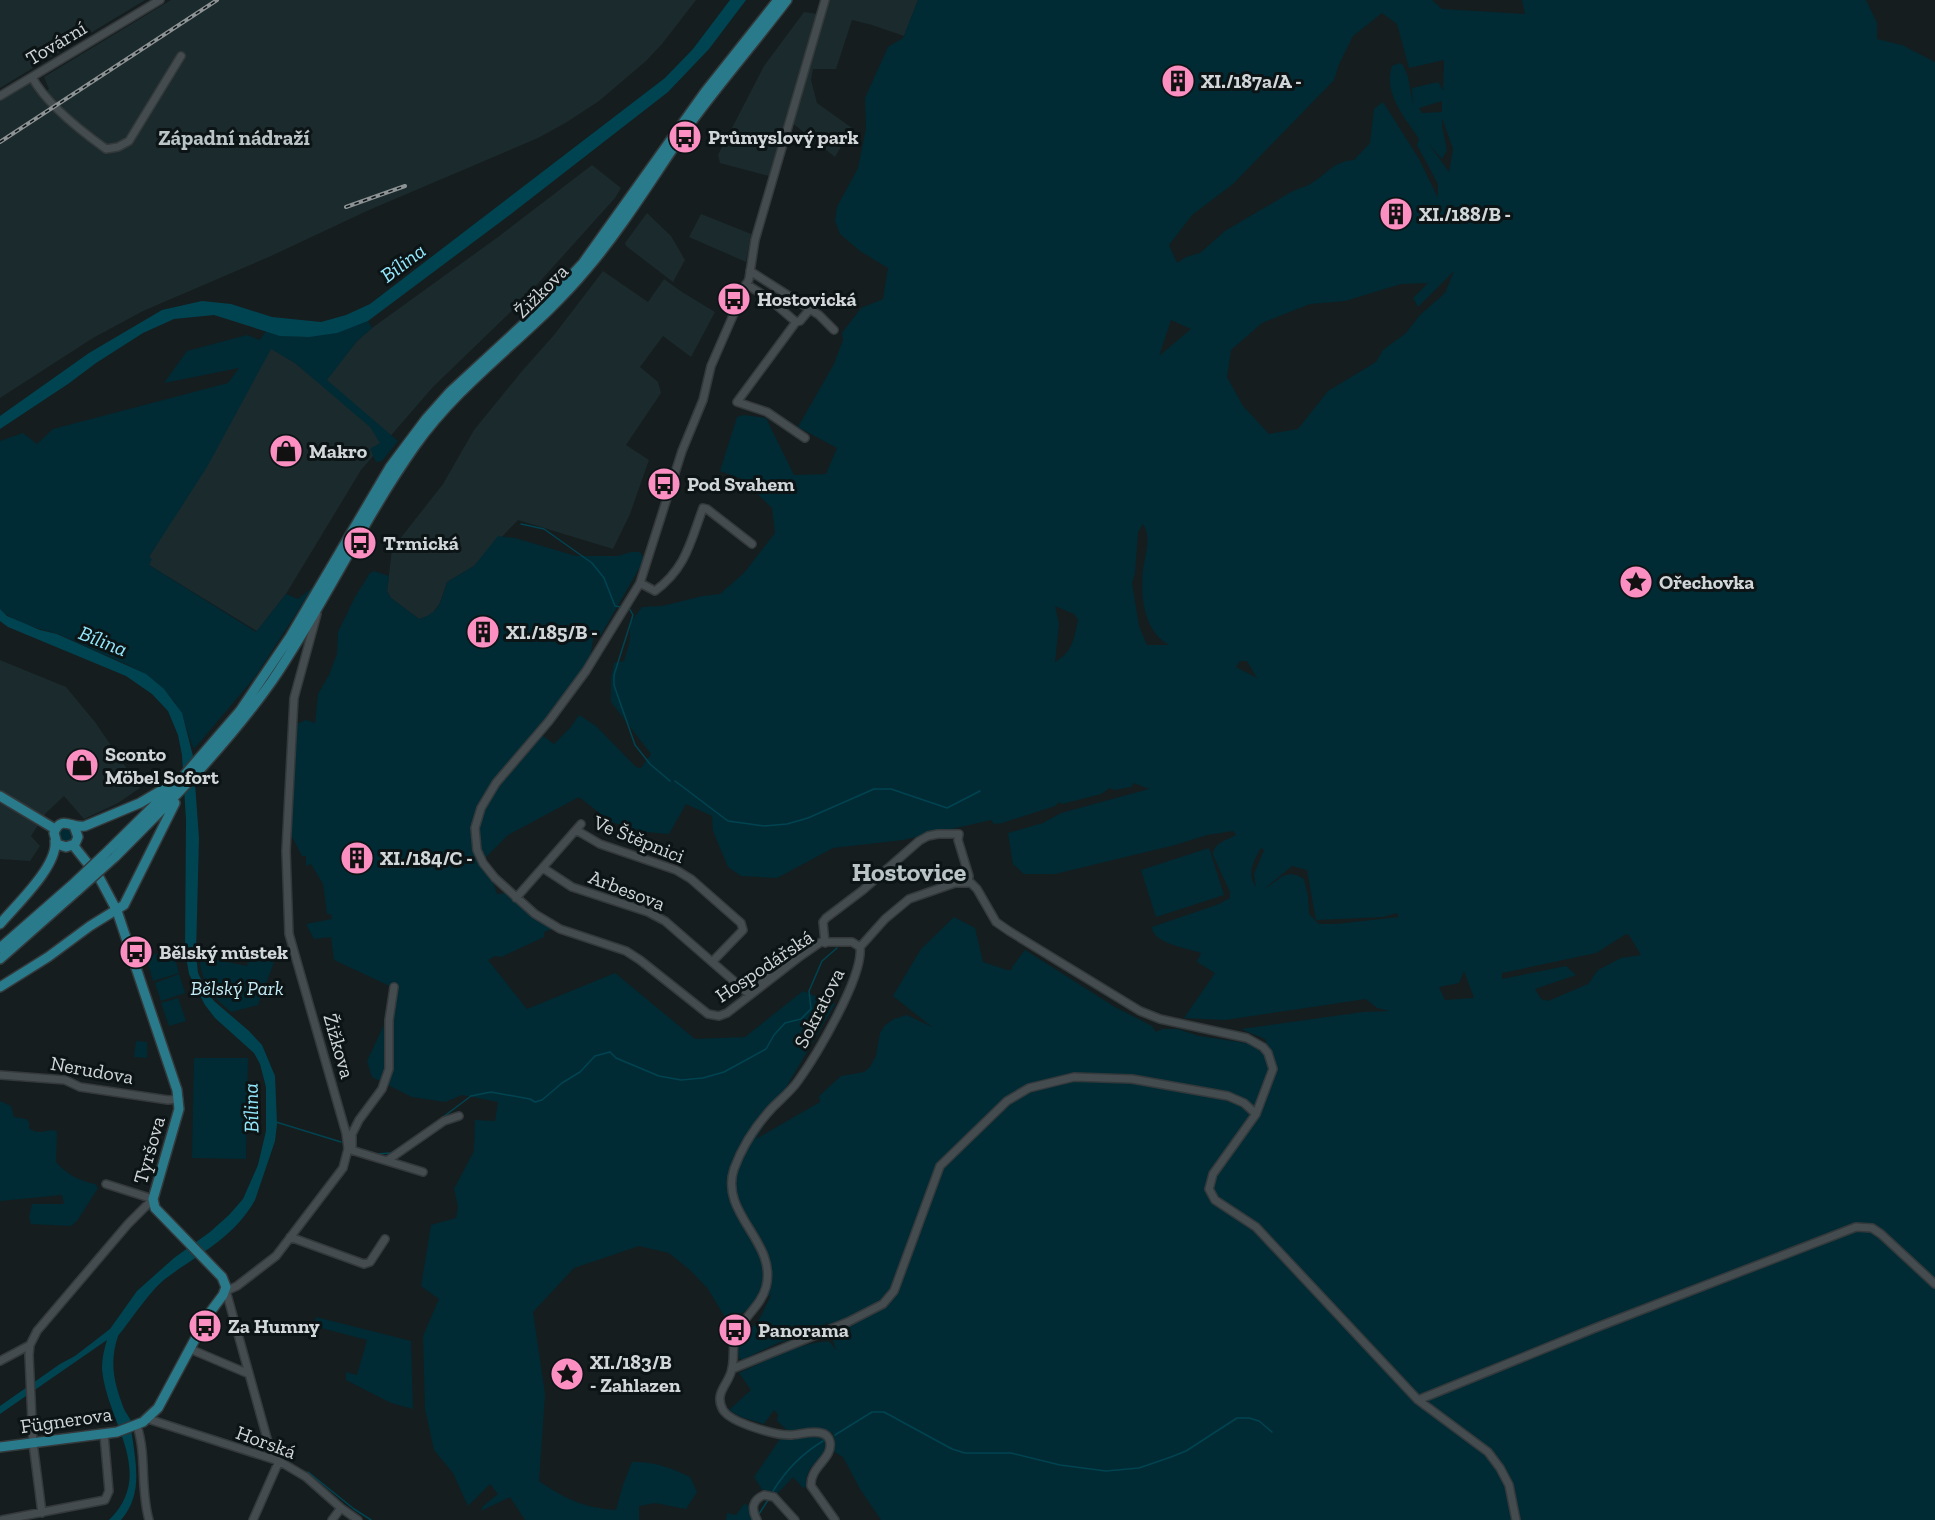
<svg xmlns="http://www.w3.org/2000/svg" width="1935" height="1520" font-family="'Zilla Slab',serif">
<rect width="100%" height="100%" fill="#151d1f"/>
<!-- built -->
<path fill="#1b2a2d" d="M0 0H145L0 88Z
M171 0H696L662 44 646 61 599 101 567 122 538 138 369 210 271 256 143 311 93 338 0 398V100L31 81 42 94 49 89 44 77Z
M830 0H918L904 36 872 25 852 20 836 69H813L811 80 817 103 852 128 835 157 786 118 769 176 720 163 718 155 764 66 804 12 824 15Z
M592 165 621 188 615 198 525 298 433 387 361 470 286 594 257 631 149 565V557L271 348 295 363 322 385 357 341 372 328 498 237Z
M647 213 671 236 685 260 673 282 626 246 625 243Z
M701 214 751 234 746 262 689 237Z
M603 271 648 302 664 279 682 292 715 312 691 357 663 336 640 367 658 382 661 393 626 445 649 460 630 514 613 549 518 520 474 566 447 582 440 603 431 615 419 619 391 598 387 591 392 549 443 484 474 430 522 371 554 335Z
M0 660 66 687 95 722 140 788 118 803 84 819 64 796 46 813 31 836 40 846 30 861 0 859Z"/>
<!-- green -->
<path fill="#002b34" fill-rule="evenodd" d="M918 0H1432L1442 9 1525 14 1522 0H1866L1877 23V39L1902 45 1935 62V1520H881L860 1489 843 1457 834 1452 835 1446 833 1434C820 1424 803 1429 788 1431L777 1421 778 1414 774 1410 764 1424 741 1417 729 1410 751 1390 739 1373C768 1360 798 1343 829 1341L836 1350 827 1322 824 1326 791 1340 780 1342 742 1360 739 1358C735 1336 747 1336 758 1321 763 1313 767 1302 772 1294L728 1322 708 1289 691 1271 669 1253 639 1246 574 1268 533 1312 545 1394 539 1481C565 1499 584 1508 616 1510L623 1485 632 1462C653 1461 672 1468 690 1477L697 1492 686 1509 655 1503 639 1506V1520H525L510 1497 481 1511 483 1506 498 1494 490 1484 468 1506 453 1473 434 1450 425 1409 423 1336 439 1299 421 1286 431 1225 456 1218 458 1207 454 1189 474 1151 475 1120 495 1121 498 1102 462 1095 445 1102 412 1097 372 1077 367 1061 384 1025 394 988 334 960 331 937 314 939 306 924 332 919 331 914H327L323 884 311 864 306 866V856H302L292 837 291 790 294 725 306 720 315 723 318 694 329 675 337 654 338 632 355 597 370 573 374 571 389 576 387 591 391 598 419 619C440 613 441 601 447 582L474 566 498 536 515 538 576 556H618L631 552H640L643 557 641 565 601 635 594 634 590 659 536 731 554 744 571 727 579 715 596 726 636 767 641 768 651 754 611 702V679L614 663 624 661 630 640V623L642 607 662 606 703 596 720 594 744 573 775 533 772 508 742 479 720 471 737 417 744 415 766 418 794 475 826 474 837 448 798 427 834 364 843 340 842 333 861 308 883 299 888 268 860 251 840 234 835 221 837 207 858 168 866 129 865 98 888 47 903 38ZM1382 13 1397 24 1409 68 1444 60 1443 90 1438 82 1412 88 1413 105 1408 77 1403 65 1399 63 1392 66C1383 94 1405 117 1419 139L1417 145 1438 184V198L1419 159 1383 102 1374 109 1370 143 1354 160C1331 161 1324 179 1304 187 1300 188 1296 190 1291 192L1225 231 1200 253 1186 257 1177 263 1169 245 1192 215 1233 184 1334 80 1339 64 1353 36ZM1442 101V112L1422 113 1419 108ZM1442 118 1453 149 1449 172 1429 144 1442 159 1447 150 1442 126ZM1454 271 1445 293 1420 315 1406 333 1383 350 1376 362 1328 391 1298 429 1269 434 1243 406 1227 377 1231 350 1262 323 1310 304 1345 301 1401 284 1428 283 1413 298 1418 307ZM1171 320 1191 329 1159 356ZM1143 524C1152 538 1145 555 1143 570 1140 597 1144 631 1169 645H1147L1139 626 1132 583 1135 573 1138 532ZM1055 606 1074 614 1078 620C1074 638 1073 652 1055 662L1059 624ZM1240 661H1247L1257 678 1236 667ZM1134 783 1149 789 1061 813 1043 823 1008 833 1013 864 1024 874H1055L1175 845 1207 835 1233 831 1236 835C1227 840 1213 843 1213 855L1230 892V898L1219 904 1152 927C1153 944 1188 948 1201 953L1197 962 1215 973 1184 1018 1225 1020 1366 999 1377 1008 1390 1011 1363 1012 1241 1029 1265 1039 1273 1060 1268 1053 1253 1044 1199 1036 1178 1029H1162L1156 1032 1152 1026 1115 1007 1025 950 1012 967V970H1007L983 962 975 928 954 917 921 949 893 996 932 1027 907 1015 894 1019 885 1025 880 1033 876 1056 870 1067 864 1072 841 1076 819 1096 820 1102 756 1139 835 1004 803 991 745 1037 695 1039 615 973 527 1009 488 960 495 956 501 957 544 937V932L552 929 532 916 505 893 497 894 485 858 508 835 579 797 611 822 646 832 669 834 686 804 712 816 713 831 728 867 741 876 777 878 833 848 903 840 991 820 994 824 1002 823 1055 806 1059 802 1062 804 1101 794 1110 788 1114 790 1131 787ZM1261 848 1264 850 1254 874 1256 887C1246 874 1254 860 1261 848ZM1292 866 1307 870 1316 920 1383 917 1397 913 1399 917 1336 924H1319L1309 914 1308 896 1304 879C1284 867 1280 881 1264 889ZM1626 934 1629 935 1641 955 1621 958 1598 970 1588 984 1548 1001 1541 999 1535 989 1576 975 1566 966 1502 979V973L1596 953ZM1464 971 1474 998 1445 1000 1439 987 1459 983Z
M368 321 372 328 357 341 327 380 398 441 382 461 376 462 370 449 380 443 370 427 295 363 271 349 207 467 149 557 152 559 149 565 256 632 286 594 298 599 314 586 255 677 194 749C187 734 185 717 175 703 156 675 126 664 96 651 83 645 71 639 58 634 38 628 15 624 0 609V441L23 433 37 444 53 429 228 383 239 368 164 383 187 351 247 335 260 340 266 331C302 343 334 334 368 321Z
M59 835a7 7 0 1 1 14 0a7 7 0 1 1-14 0Z
M1209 848 1224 895 1156 917 1141 870Z
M169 950 173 951 179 973 153 981 146 957Z
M249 952 276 957 258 1005 231 1012C211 995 201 982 199 956L247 966Z
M179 974 185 993 161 1001 155 983Z
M178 998 186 1021 169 1026 161 1003Z
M136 1041 147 1042V1058L134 1057Z
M194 1058H248L246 1159 192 1158Z
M0 1101 11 1106 14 1117 26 1119 29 1122V1128C38 1135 43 1131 54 1130L57 1132 56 1162C66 1174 80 1181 95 1184L98 1188 77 1221 71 1226 31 1224 29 1217 32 1204H64L62 1195 0 1201Z
M316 1317 411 1341 413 1409 391 1403 346 1380V1372L357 1375 367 1340 314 1326Z
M818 1435C839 1445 814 1460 809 1471 806 1476 806 1481 807 1486L803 1488 793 1477 776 1495 770 1491H763L754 1477 780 1439Z
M744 1504 748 1505 754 1520H726L727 1513 736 1515Z"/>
<!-- water -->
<path fill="#014451" d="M730 0H746L709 49 668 92 511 214 368 321 337 333 309 337 280 336 214 315 174 319 143 333 96 363 68 384 0 429V416L89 353 162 310 202 301 231 304 272 317 321 322 346 315 370 304 665 78 693 49Z
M0 609 7 616 40 630 57 634 146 674 164 689 182 713 193 756 199 838 196 954 198 973 207 992 214 1001 249 1031 262 1045 275 1076 277 1124 275 1141 255 1200C234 1238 198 1254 165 1279 150 1291 131 1320 118 1336 109 1363 114 1383 124 1409 126 1413 129 1417 131 1421 132 1426 131 1431 132 1435 136 1465 143 1495 121 1520H109C158 1473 105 1419 102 1368 102 1359 104 1349 107 1340L0 1414V1406L60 1364 75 1356 110 1329 137 1291 174 1258 210 1232 229 1215 243 1199 258 1165 266 1131V1087L260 1064 254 1053 215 1018 205 1005 189 974 185 951 186 820 182 755 178 735 168 711 152 694 126 676 8 627 0 621Z"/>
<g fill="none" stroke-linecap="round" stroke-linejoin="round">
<!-- stream -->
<path stroke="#014451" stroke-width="1.5" d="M521 524 544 529 592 563 604 578 615 606 621 607
M629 608 633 615 614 675V685L635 745 650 764 670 781
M675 781 728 821 764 826 787 824 808 818 874 789H891L947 808 980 791
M276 1122 341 1142
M435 1123 471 1096 491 1092 530 1099 535 1102 542 1100 562 1083 580 1072 595 1056 610 1052 616 1058 659 1076 681 1080 703 1078 724 1072 766 1049 774 1035 785 1023 801 1019 811 1009 809 991 822 961 837 948
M355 1147 377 1154 391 1153
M158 1418 267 1453
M835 1435 872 1412H884L952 1449 965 1453H1011L1060 1465 1106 1471 1139 1468 1171 1457 1186 1451 1237 1418H1249L1259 1421 1272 1432
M308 1472 354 1509 371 1520
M773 1491C786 1470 801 1454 823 1441
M759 1514 768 1500"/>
<defs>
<path id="minor" d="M825 0 755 240 749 279 711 366 703 400 682 451 640 583 586 671 549 721 496 783 481 808 475 828 477 850 483 863 495 878 535 914 560 929 626 951 640 960 708 1014 719 1016 727 1013 798 958 821 942H852L860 947
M32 77C46 104 81 131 106 149L118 147 129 141 181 56
M0 96 160 0
M750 271 819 315 834 330
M746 284 768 298 796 322
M805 438 767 412 737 402 796 322 800 321 810 309
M640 583 655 591C686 568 690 543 703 508L707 509 752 544
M576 830 600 844 676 870 691 879 741 923 743 930 712 962
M543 868 572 887 648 912 665 921 750 995
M516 898 581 824
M825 943 823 922 826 918 863 890 919 841 928 836 938 834H959L958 840 969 876 968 883
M860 947 885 919 909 899 955 883H971L977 889 996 922 1009 931 1140 1011 1160 1019 1247 1038 1263 1047 1268 1053 1273 1069 1256 1114 1213 1174 1209 1189 1215 1200 1256 1227 1418 1400 1488 1452 1500 1468 1509 1485 1516 1520
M758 984 769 972 779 954
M0 1075 65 1080 80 1087 168 1100 179 1099
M351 1150 423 1172
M352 1150V1134L359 1120 382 1089 389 1069V1020L394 987
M388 1160 444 1121 459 1116
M290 1237 364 1264 370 1262 385 1239
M190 1349 249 1374
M0 1361 30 1345
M732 1369 848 1322 883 1304 894 1291 940 1166 1007 1101 1029 1088 1074 1077 1132 1079 1228 1096 1244 1103 1256 1114
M1418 1400 1595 1328 1856 1227 1872 1228 1881 1234 1935 1284
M148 1419 279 1461 306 1477 341 1508 358 1520
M137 1426C147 1456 140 1489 149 1520
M279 1461 270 1449 226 1291 237 1286 276 1256 343 1168 348 1149 346 1133 289 934 286 851 294 698 317 614
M42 1513 33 1443 29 1355 30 1345 37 1331 128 1224 153 1199 106 1184
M2 1520 105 1500 109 1491 104 1434
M253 1520 279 1461
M332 1520 341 1508
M757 1520C751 1509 752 1500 764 1495L774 1497 795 1520
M835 1520 811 1486C810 1466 833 1459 830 1442 829 1437 826 1434 821 1433 812 1430 799 1435 790 1435 775 1435 731 1423 723 1410 713 1392 730 1384 732 1368 735 1356 731 1344 737 1333 744 1316 761 1306 766 1287 778 1242 719 1214 734 1169 742 1147 757 1124 773 1107 781 1099 791 1091 798 1081 816 1056 864 976 860 947"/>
<path id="major" d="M0 796 55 829
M74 826 78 837 75 844 66 847 57 844 54 833C61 814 72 829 85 826L140 803 169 786
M109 850 182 778 240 711 290 637 390 467 426 419 450 392 541 308 583 263 705 92 778 0
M115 857C171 801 226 746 272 681 324 605 362 521 415 446 463 378 534 333 587 269 626 223 657 170 692 121 722 80 756 41 787 0
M0 924C16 905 58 866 55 841
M0 948 72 885
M0 959 77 891
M0 987 48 957 90 926 124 905 175 803
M0 1447 117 1432 143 1422 158 1408 208 1315 223 1295 226 1287 222 1277 155 1208 153 1199 179 1109 177 1090 117 911 100 879 73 845"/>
</defs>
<!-- minor casing -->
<use href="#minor" stroke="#34393b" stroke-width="10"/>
<!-- major casing -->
<use href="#major" stroke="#34393b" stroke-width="12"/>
<!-- minor -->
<use href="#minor" stroke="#444c4f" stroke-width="7"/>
<!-- major -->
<use href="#major" stroke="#297b8c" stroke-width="9"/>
<defs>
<path id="rail" d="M0 142 217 0
M346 207 405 186"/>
</defs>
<!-- rail casing -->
<use href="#rail" stroke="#8d9395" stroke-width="4"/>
<!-- rail -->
<use href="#rail" stroke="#0c1416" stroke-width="1.5" stroke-dasharray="4.5" stroke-linecap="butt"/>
<defs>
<path id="major-bridge" d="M72 885 109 850
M77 891 115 857"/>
</defs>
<!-- major-bridge casing -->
<use href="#major-bridge" stroke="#34393b" stroke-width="12" stroke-linecap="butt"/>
<!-- major-bridge -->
<use href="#major-bridge" stroke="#297b8c" stroke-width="9"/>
</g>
<!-- icons -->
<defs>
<symbol id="building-disc" viewBox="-11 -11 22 22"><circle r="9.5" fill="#fc8fc2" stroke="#0c1416"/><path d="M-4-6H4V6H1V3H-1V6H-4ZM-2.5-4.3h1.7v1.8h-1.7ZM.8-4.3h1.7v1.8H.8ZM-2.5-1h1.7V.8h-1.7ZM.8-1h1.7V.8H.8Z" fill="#111"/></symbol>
<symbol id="bus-disc" viewBox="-11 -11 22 22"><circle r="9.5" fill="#fc8fc2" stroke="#0c1416"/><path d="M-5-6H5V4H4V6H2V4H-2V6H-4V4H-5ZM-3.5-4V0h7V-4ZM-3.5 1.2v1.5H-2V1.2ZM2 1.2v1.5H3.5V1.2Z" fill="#111"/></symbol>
<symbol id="shop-disc" viewBox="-11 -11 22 22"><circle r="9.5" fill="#fc8fc2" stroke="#0c1416"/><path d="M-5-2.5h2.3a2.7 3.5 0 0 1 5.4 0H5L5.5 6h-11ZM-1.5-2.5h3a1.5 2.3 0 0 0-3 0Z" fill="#111"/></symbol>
<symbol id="sight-disc" viewBox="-11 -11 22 22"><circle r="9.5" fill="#fc8fc2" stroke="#0c1416"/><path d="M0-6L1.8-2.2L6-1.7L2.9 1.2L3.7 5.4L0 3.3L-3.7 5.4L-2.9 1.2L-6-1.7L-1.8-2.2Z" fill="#111"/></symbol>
</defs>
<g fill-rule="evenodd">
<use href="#building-disc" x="1159" y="62" width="38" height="38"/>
<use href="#bus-disc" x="666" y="118" width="38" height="38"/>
<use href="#building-disc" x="1377" y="195" width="38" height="38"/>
<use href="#bus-disc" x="715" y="280" width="38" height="38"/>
<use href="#shop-disc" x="267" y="432" width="38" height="38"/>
<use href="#bus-disc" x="645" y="465" width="38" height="38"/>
<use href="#bus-disc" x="341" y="524" width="38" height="38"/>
<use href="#sight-disc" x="1617" y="563" width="38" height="38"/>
<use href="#building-disc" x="464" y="613" width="38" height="38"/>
<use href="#shop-disc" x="63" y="746" width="38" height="38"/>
<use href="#building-disc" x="338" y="839" width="38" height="38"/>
<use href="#bus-disc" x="117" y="933" width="38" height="38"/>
<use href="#bus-disc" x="186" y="1307" width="38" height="38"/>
<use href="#bus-disc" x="716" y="1311" width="38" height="38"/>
<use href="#sight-disc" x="548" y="1355" width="38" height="38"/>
</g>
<g text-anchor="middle" stroke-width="6" stroke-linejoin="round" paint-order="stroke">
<!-- street labels -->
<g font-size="20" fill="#d1d6d8" stroke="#0c1416">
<text transform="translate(56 43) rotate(-31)" y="7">Tovární</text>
<text transform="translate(541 291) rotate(-45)" y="7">Žižkova</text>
<text transform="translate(639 839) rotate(22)" y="7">Ve Štěpnici</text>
<text transform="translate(627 890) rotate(21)" y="7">Arbesova</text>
<text transform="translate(764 966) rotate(-34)" y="7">Hospodářská</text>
<text transform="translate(819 1008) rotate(-63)" y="7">Sokratova</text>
<text transform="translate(339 1046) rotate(74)" y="7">Žižkova</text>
<text transform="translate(92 1070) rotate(10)" y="7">Nerudova</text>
<text transform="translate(149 1150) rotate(-74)" y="7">Tyršova</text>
<text transform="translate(66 1420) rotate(-8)" y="7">Fügnerova</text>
<text transform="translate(266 1442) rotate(20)" y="7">Horská</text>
</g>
<!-- poi labels -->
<g font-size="20" font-weight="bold" fill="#d1d6d8" stroke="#0c1416" text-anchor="start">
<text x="1201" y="88">XI./187a/A -</text>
<text x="708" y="144">Průmyslový park</text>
<text x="1419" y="221">XI./188/B -</text>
<text x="757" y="306">Hostovická</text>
<text x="309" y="458">Makro</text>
<text x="687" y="491">Pod Svahem</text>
<text x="383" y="550">Trmická</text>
<text x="1659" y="589">Ořechovka</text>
<text x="506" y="639">XI./185/B -</text>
<text x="105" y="761">Sconto<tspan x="105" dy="23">Möbel Sofort</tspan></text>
<text x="380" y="865">XI./184/C -</text>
<text x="159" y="959">Bělský můstek</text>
<text x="228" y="1333">Za Humny</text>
<text x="758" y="1337">Panorama</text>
<text x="590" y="1369">XI./183/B<tspan x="590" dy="23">- Zahlazen</tspan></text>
</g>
<!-- park labels -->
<g font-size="20" font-style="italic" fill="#c4ecf6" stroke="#0c1416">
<text x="237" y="995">Bělský Park</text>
</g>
<!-- neighbourhood labels -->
<g font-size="21" font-weight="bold" fill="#bac4c7" stroke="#0c1416">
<text x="234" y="145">Západní nádraží</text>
</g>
<!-- water labels -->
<g font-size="21" font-style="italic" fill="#93e7fc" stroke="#0c1416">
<text transform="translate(403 263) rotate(-37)" y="7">Bílina</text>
<text transform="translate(103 641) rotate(22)" y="7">Bílina</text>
<text transform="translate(251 1108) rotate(-91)" y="7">Bílina</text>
</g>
<!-- district labels -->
<g font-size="26" font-weight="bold" fill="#bac4c7" stroke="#0c1416">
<text x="909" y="881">Hostovice</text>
</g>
</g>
</svg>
